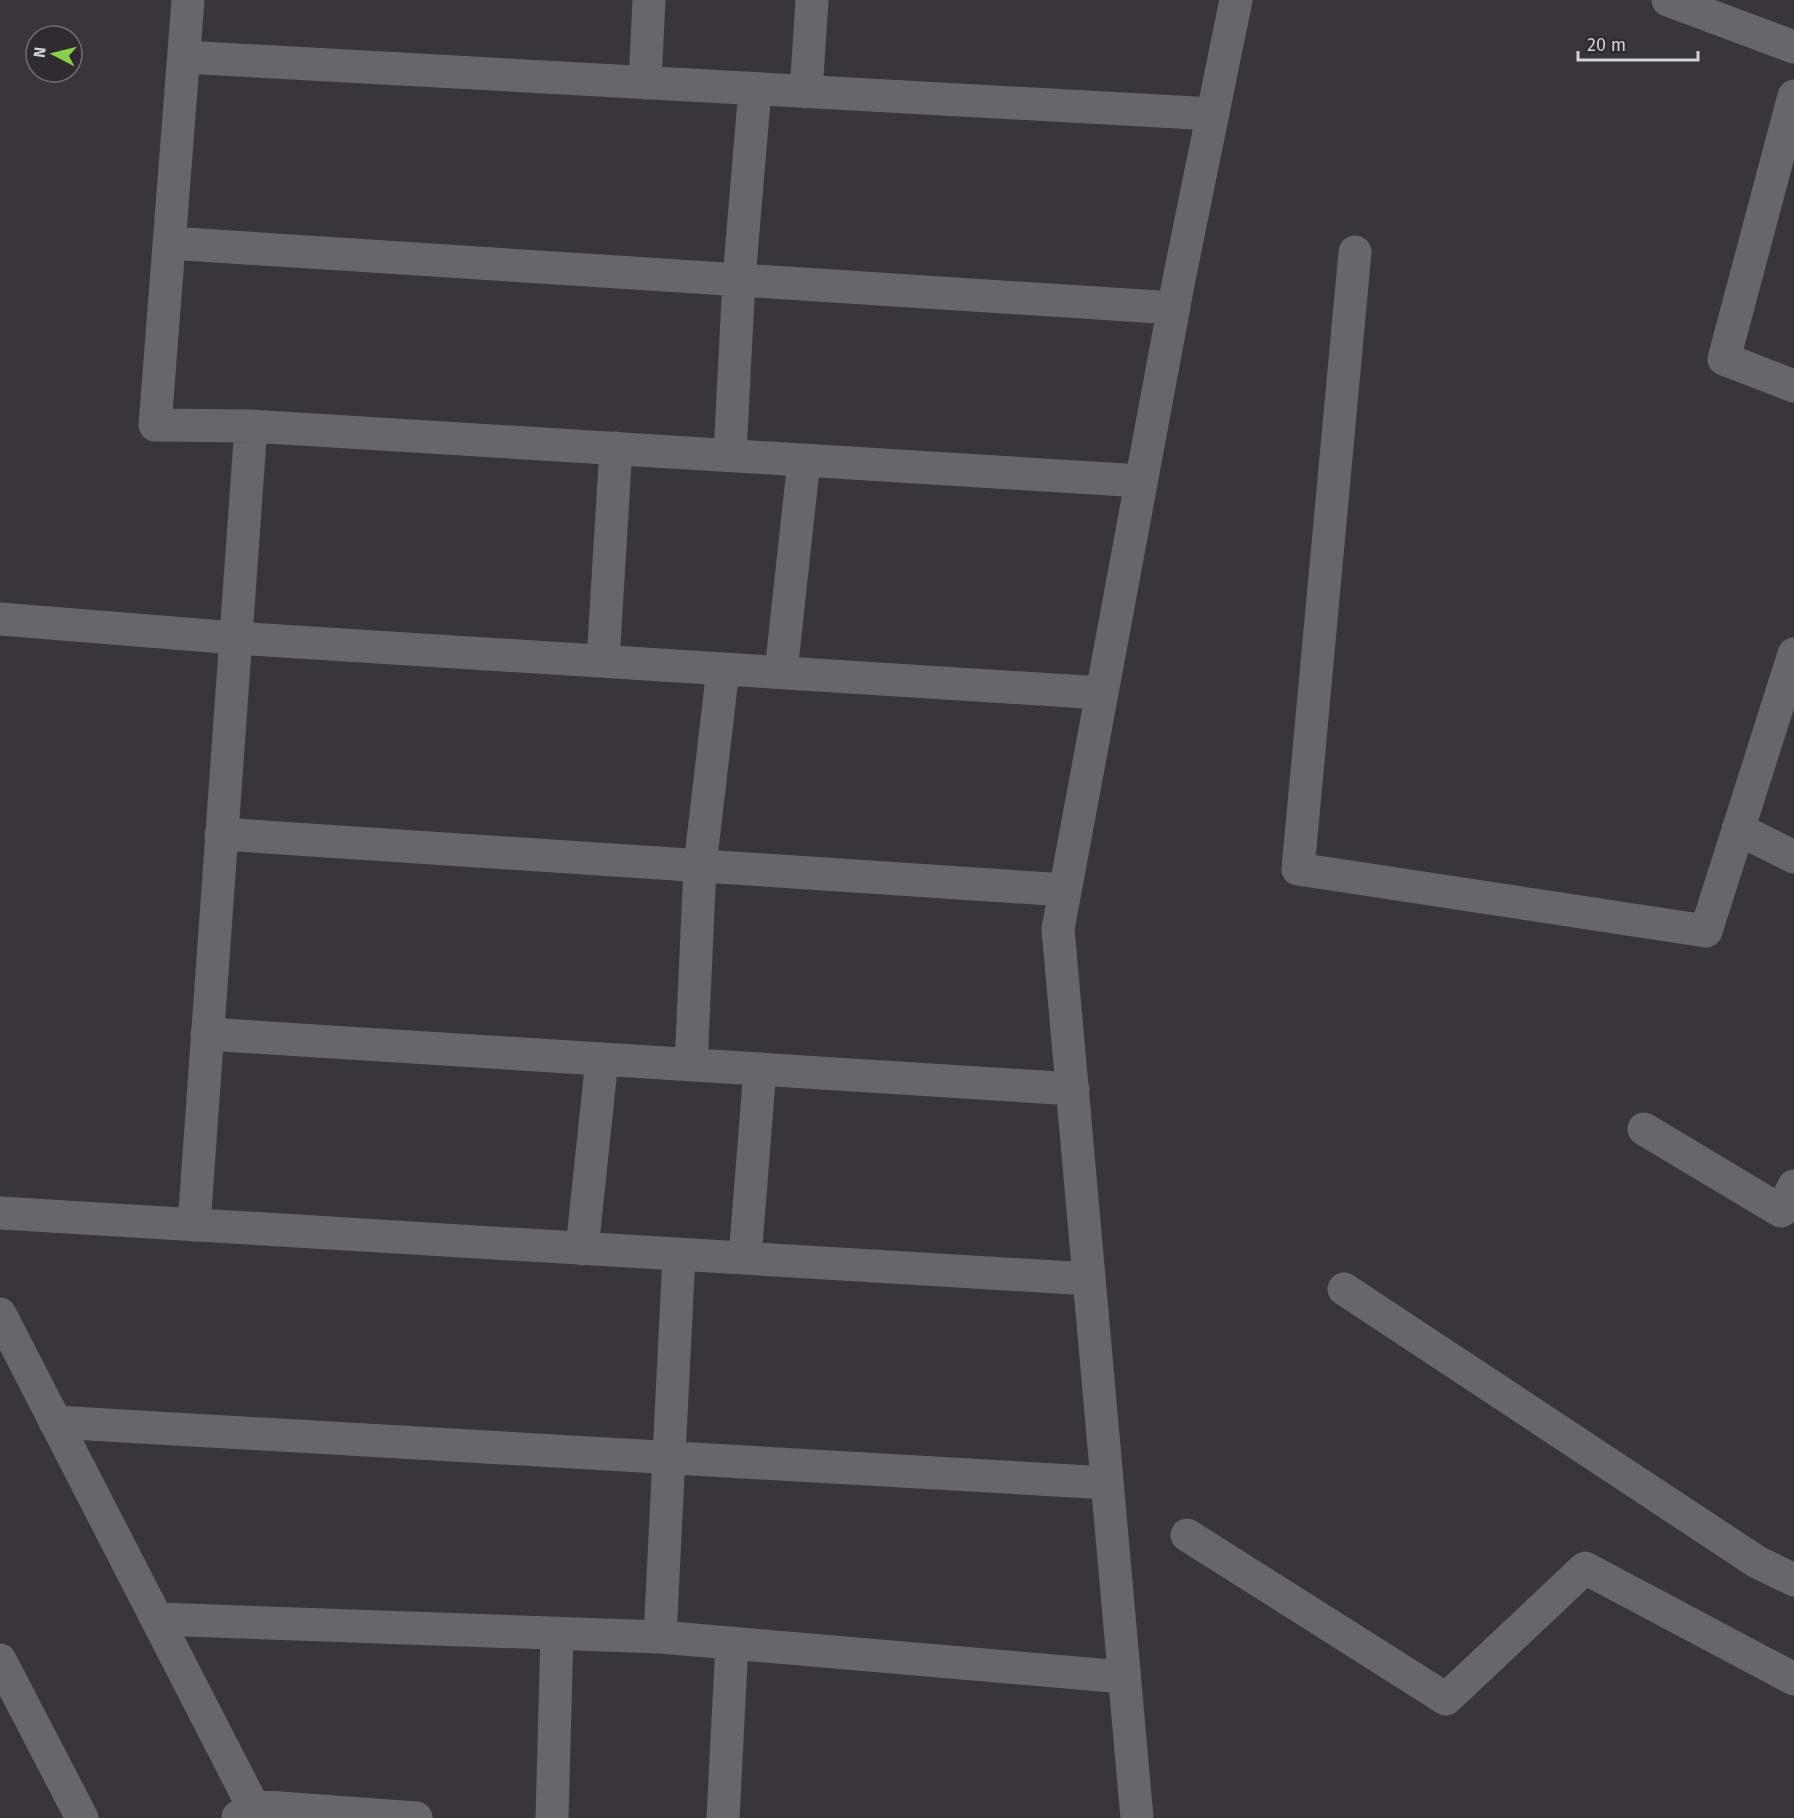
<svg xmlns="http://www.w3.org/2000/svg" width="1794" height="1818" font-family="'Fira Sans',sans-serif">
<rect width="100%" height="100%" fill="#39353b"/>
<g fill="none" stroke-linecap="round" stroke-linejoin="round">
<!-- minor -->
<path stroke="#69656c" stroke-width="33" d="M188 0 155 425 251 426 1141 481
M1668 0 1794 47
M184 57 1213 114
M645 83 649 0
M806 92 812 0
M1794 96 1724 359 1794 386
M169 243 1174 308
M1355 252 1298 869 1706 931 1794 654
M730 455 739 279 755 89
M0 619 235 638 1102 693
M603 661 616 448
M781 672 804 460
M1738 829 1794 857
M221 834 1065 890
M207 1034 1073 1089
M691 1065 700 866 723 669
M1644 1129 1781 1211 1794 1186
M0 1213 1089 1279
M194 1225 251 426
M582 1249 602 1059
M745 1258 760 1069
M1344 1289 1757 1562 1794 1580
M0 1314 259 1818
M55 1422 1107 1483
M1187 1535 1446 1699 1585 1568 1794 1679
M157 1619 660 1637 1124 1677
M660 1637 679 1255
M0 1660 82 1818
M238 1817 253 1806 416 1818
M552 1818 557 1633
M723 1818 732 1643
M1137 1818 1058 929 1179 279 1236 0"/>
</g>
<!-- north arrow -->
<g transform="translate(54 54) rotate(277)"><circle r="28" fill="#2f2b31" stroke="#716d73" stroke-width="1.5"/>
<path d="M0-4.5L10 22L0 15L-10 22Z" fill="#89cf49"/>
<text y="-9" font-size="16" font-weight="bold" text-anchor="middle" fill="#d3d1d5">N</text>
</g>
<!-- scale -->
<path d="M1578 51v9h120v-9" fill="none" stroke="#d3d1d5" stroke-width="3"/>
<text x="1587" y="51" font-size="18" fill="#d3d1d5" stroke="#2f2b31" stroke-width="4.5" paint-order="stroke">20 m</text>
</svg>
